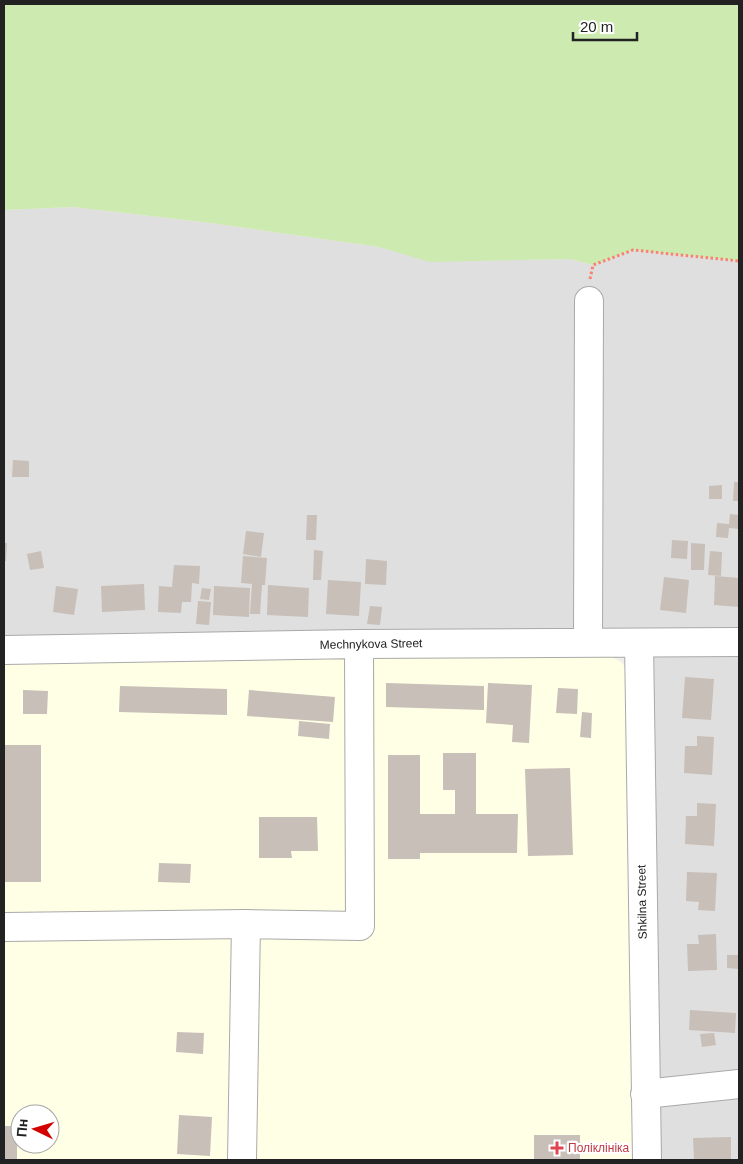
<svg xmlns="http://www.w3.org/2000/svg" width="743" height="1164" viewBox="0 0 743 1164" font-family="Arial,sans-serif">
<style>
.residential{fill:#e0dfdf}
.education{fill:#ffffe5;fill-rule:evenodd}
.grass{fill:#cdebb0}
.building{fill:#c7bfb8}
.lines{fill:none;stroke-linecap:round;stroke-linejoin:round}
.minor-casing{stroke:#a9a9a9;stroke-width:30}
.path{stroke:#fa8072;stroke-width:3;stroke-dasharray:2.5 2.5;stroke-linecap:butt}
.minor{stroke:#fff;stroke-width:28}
.health-dot{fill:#e0444e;stroke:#fff;stroke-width:2}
.labels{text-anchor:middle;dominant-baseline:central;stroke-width:4.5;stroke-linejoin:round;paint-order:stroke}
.street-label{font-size:12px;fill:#222;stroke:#fff}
.health-label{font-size:12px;fill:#be3a42;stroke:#fff;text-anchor:start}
</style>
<rect width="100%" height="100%" fill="#f2efe9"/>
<path class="residential" d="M73,207l138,16 168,24 54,14 137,-2 23,6 40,-15 106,11v370l-151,-1 -471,3 -113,3v-426z
M739,650v510h-82l-7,-508z"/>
<path class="education" d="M606,654l15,8 7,8 10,490h-634v-500zM20,1114h30v30h-30z"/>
<path class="grass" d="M4,4h735v257l-106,-11 -40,15 -23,-6 -140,3 -51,-15 -168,-24 -138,-16 -69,3z"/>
<path class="building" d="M13,460l16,1v16h-17z
M734,482h5v19h-6z
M722,485v14h-13v-13z
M730,514l9,1v14l-10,-1 -1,10 -12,-1 1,-14 12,1z
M307,515h10l-1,25h-10z
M246,531l18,2 -3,24 -18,-3z
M672,540l16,1 -1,18 -16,-1z
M4,543h3l-1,18h-2z
M691,543l14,1 -1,26h-13z
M314,550l9,1 -2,29h-8z
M41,551l3,17 -14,2 -3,-16z
M710,551l12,1 -1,24 -13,-1z
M243,556l24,2 -2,27h-3l-2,29h-10l2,-30 -11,-1z
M366,559l21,2 -1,24 -21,-1z
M174,565l26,1 -1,18 -7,-1 -1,19h-9l-1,11 -23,-1 1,-26 13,1z
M715,576l24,2v29l-25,-2z
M664,577l25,3 -3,33 -26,-3z
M328,580l33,2 -2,34 -33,-2z
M144,584l1,26 -43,2 -1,-26z
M268,585l41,3 -1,29 -41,-2z
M56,586l22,3 -4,26 -21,-3z
M214,586l36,2 -1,29 -36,-2z
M202,588l9,1 -2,11 -9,-1z
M198,601l13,1 -2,23 -13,-1z
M370,606l12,1 -2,18 -13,-1z
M685,677l29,2 -3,41 -29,-2z
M386,683l98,3v24l-98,-3z
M488,683l44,2 -3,58 -17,-1 1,-17 -27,-2z
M120,686l107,3v26l-108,-3z
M558,688l20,1 -1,25 -21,-1z
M23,690l25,1 -1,23h-24z
M249,690l86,7 -2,25 -86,-6z
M582,712l10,1 -1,25 -11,-1z
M299,721l31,3 -1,15 -31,-3z
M697,736l17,1 -2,38 -28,-2 1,-27h12z
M4,745h37v137h-37z
M443,753h33v61h42l-1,39h-97v6h-32v-104h32v59h35v-24h-12z
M570,768l3,87 -45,1 -3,-87z
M697,803l19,1 -2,42 -29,-2 1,-28h11z
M259,817h58l1,34h-27l1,7h-33z
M159,863l32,1 -1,19 -32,-1z
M687,872l30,1 -2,38 -17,-1 1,-8 -13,-1z
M716,934l1,36 -29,1 -1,-27h12l-1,-9z
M727,955h12v14l-12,-1z
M690,1010l46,3 -1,20 -46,-3z
M177,1032l27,1 -1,21 -27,-2z
M714,1033l2,12 -14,2 -2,-13z
M179,1115l33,2 -2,39 -33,-2z
M4,1126h13v34h-13z
M534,1135h46v25h-46z
M731,1137v23h-37l-1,-22z"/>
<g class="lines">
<defs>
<path id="minor" d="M588,643l1,-342
M639,643l8,517
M4,650l355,-6 380,-2
M4,927l242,-3 114,2 -1,-282
M645,1094l94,-10
M242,1160l4,-236"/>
</defs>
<use href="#minor" class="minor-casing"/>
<path class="path" d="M590,279l3,-14 40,-15 106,11"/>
<use href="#minor" class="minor"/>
</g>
<path class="health-dot" d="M554.5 1140.5h5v5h5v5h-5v5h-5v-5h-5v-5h5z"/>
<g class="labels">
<g class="street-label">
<text transform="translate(371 644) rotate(-1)">Mechnykova Street</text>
<text transform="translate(642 902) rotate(-91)">Shkilna Street</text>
</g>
<g class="health-label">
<text x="568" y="1148">Поліклініка</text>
</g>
</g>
<rect width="743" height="1164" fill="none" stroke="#222222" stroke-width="10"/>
<g transform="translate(35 1129) rotate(275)"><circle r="24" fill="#ffffff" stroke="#a7a7a7"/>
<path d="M0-4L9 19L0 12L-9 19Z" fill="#d40000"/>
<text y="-8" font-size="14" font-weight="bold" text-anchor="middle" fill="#222222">Пн</text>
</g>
<path d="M573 32v8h64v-8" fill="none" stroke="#222222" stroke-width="2.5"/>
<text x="580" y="32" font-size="15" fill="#222222" stroke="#ffffff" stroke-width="4" paint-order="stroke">20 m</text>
</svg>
